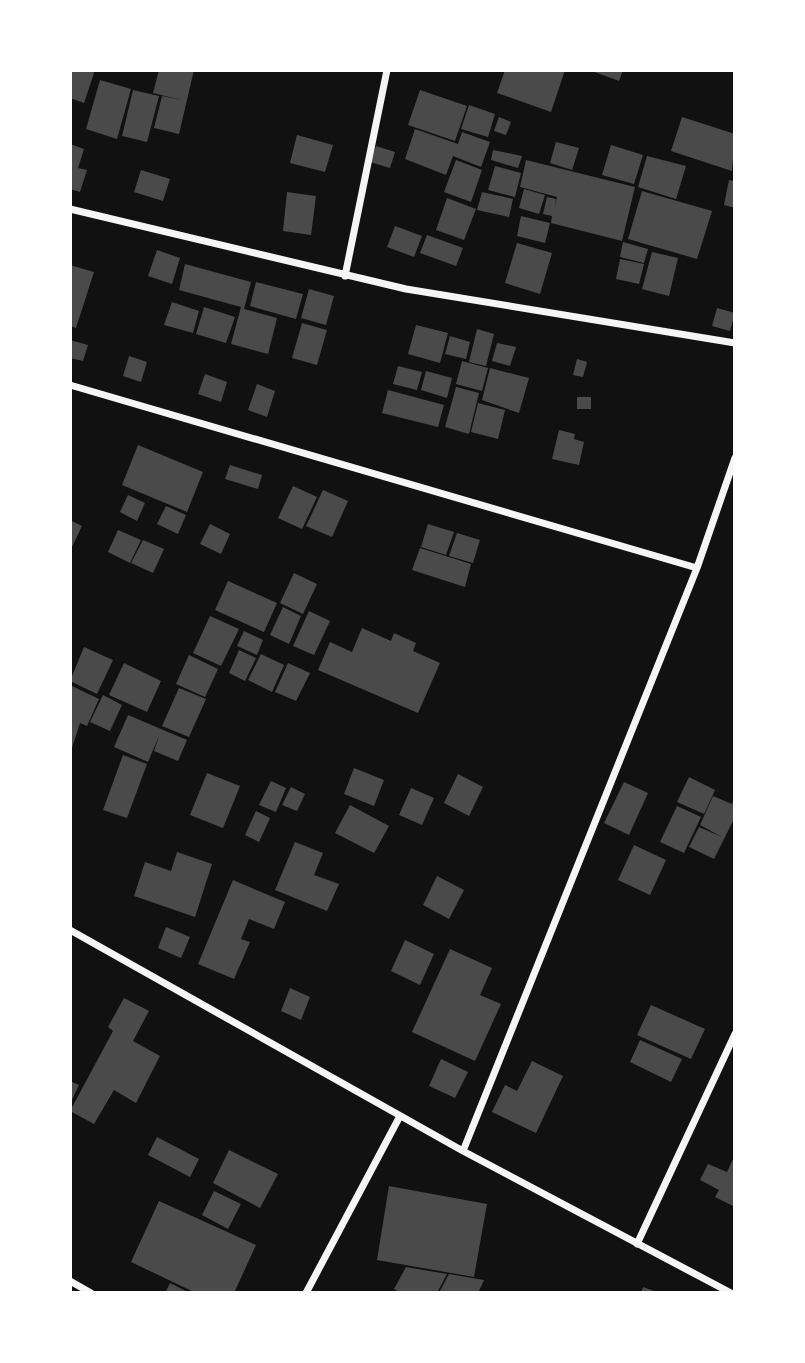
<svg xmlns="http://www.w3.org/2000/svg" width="805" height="1363" viewBox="0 0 805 1363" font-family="'Libre Baskerville',serif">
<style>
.building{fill:#4a4a4a}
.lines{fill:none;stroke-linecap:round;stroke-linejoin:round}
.minor{stroke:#f5f5f5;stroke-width:7}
</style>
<rect width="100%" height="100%" fill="#111"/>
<path class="building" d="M70,70h22l2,3 -10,30 -14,-5z
M159,70h35l-15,64 -25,-6 8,-32 20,4 -29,-7z
M505,70h60l-14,42 -54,-19z
M589,70h34l-4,11z
M100,80l31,9 -14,50 -31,-10z
M133,90l26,6 -12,46 -25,-6z
M420,90l47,16 -12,35 -47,-16z
M469,105l26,9 -7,23 -27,-8z
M499,117l12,5 -5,13 -12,-4z
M682,117l53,17 -3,37 -61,-20z
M415,129l43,15 4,-12 28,10 -9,25 -28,-11 -7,19 -41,-16z
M297,135l36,10 -8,27 -35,-9z
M556,142l23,6 -7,22 -22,-7z
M70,144l14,5 -6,19 9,2 -7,22 -10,-3z
M611,145l32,10 -9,29 -32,-9z
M376,146l19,6 -5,16 -20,-6z
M493,150l29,6 -4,12 -27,-8z
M647,156l39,10 -10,33 -38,-12z
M456,160l26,10 -11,32 -27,-10z
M526,160l109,27 -13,54 -71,-18 1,-7 -9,-2 4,-17 9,2 -1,8 2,-10 -37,-10z
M495,166l26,7 -6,24 -27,-7z
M141,170l29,9 -7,22 -29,-9z
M729,180l6,1v27l-11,-3z
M524,189l21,6 -6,19 -20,-6z
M642,191l70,20 -15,48 -69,-20z
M287,192l29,4 -5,39 -28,-4z
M482,192l31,7 -4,18 -32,-7z
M447,198l29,11 -12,31 -28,-10z
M521,216l29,7 -5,20 -28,-7z
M395,226l27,10 -8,21 -27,-10z
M427,235l36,13 -7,18 -36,-13z
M623,242l25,7 -4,14 -24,-6z
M517,243l35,10 -12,41 -35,-11z
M157,250l23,8 -8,26 -24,-8z
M652,252l26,6 -9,38 -27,-7z
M620,259l24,5 -5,20 -23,-5z
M185,264l66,18 -7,27 33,9 -9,36 -37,-10 10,-37 -62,-17z
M70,265l24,7 -18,56 -6,-2z
M256,282l47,12 -7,25 -46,-13z
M309,289l25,7 -8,29 -25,-7z
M172,302l27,9 -6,22 -29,-8z
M204,307l31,10 -9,26 -30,-9z
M717,308l18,5 -5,18 -18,-5z
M302,323l25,7 -10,35 -25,-7z
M416,325l32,8 -8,30 -32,-9z
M477,329l17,5 -8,32 -17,-4z
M450,336l20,6 -4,17 -21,-5z
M70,340l18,5 -5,16 -13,-3z
M497,343l19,4 -6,19 -18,-5z
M129,356l18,6 -6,20 -18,-6z
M577,359l10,3 -4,15 -10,-2z
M462,361l26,7 -6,23 -26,-7z
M398,366l24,6 -5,18 -24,-6z
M490,368l39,10 -10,35 -37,-13z
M426,371l26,7 -5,20 -26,-8z
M205,374l22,8 -6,20 -23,-8z
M257,384l18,7 -8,26 -19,-7z
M456,387l23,6 -10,41 -24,-7z
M388,390l56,15 -6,22 -56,-14z
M577,397h14v12h-14z
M478,403l27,7 -7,29 -27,-7z
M559,430l16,4 -1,5 10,3 -5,23 -27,-6z
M138,445l65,27 -16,40 -65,-27z
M230,465l32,10 -4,14 -33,-10z
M293,486l24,11 -15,32 -24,-11z
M323,490l25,11 -16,36 -26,-11z
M128,495l17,8 -8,18 -17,-9z
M166,506l20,9 -8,19 -21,-10z
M70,520l12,6 -12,25z
M210,524l20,10 -9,20 -21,-10z
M428,524l26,8 -8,23 -25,-8z
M118,530l23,10 -11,23 -22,-11z
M457,533l23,7 -7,23 -24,-7z
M143,540l21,9 -11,24 -22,-10z
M420,548l51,16 -6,23 -53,-17z
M294,573l23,11 -14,30 -23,-11z
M228,581l49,22 -13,29 -49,-22z
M283,607l18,9 -12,28 -19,-9z
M309,611l21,10 -16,34 -21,-9z
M210,616l29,13 -18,37 -28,-13z
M362,628l29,13 3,-8 22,10 -3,8 27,12 -22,50 -100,-43 12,-28 22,10z
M244,631l19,9 -6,15 -20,-9z
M84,647l29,13 -16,34 -27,-13z
M239,650l17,8 -11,23 -16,-8z
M261,654l23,11 -12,27 -24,-12z
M189,655l29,14 -13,28 -29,-13z
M124,663l37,18 -14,31 -38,-17z
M288,663l22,10 -14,28 -21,-9z
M70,685l29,14 -12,27 -7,-3 -10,31z
M179,688l27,11 -17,38 -27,-11z
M103,695l19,10 -12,26 -20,-9z
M128,715l59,25 -9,21 -24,-10 5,-15 -11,26 -34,-15z
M123,755l24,9 -20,54 -24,-8z
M354,768l30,12 -10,26 -30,-12z
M207,773l33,13 -17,42 -33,-13z
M458,774l25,13 -14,29 -25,-13z
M689,777l26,13 -11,24 -27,-12z
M271,781l15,7 -10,24 -17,-7z
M624,782l24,11 -19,42 -25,-12z
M291,787l14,7 -8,17 -15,-6z
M411,788l23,10 -12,27 -23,-10z
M713,796l19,8 3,-7v20l-21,42 -25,-12 10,-20 23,10 -22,-12z
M350,805l39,21 -15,27 -39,-20z
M677,806l24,11 -17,36 -24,-11z
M256,811l14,7 -11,24 -14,-7z
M295,842l28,11 -9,22 25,9 -12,27 -52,-21z
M634,845l32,15 -16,35 -32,-15z
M177,852l35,12 -17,53 -61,-21 11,-34 26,9z
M437,876l27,14 -15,29 -26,-14z
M233,880l52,22 -11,27 -25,-10 -8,20 9,3 -16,37 -36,-15z
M166,927l24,10 -9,21 -23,-10z
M405,940l29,14 -14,31 -29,-14z
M450,949l42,19 -12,27 21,9 -26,57 -63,-29z
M290,988l20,9 -9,23 -20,-9z
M124,998l25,13 -16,30 27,15 -24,47 -22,-13 -20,34 -24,-13 43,-80 -5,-4z
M651,1005l54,24 -14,30 -54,-24z
M640,1040l42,19 -11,23 -41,-20z
M441,1059l27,13 -13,26 -26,-12z
M532,1061l31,15 -27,57 -44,-21 13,-27 12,6z
M70,1081l9,4 -9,19z
M157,1137l42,22 -9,18 -42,-22z
M229,1150l49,24 -18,34 -47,-25z
M735,1155v52l-20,-10 4,-7 -19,-10 8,-16 19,8z
M389,1186l98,18 -13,73 -97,-17z
M214,1191l27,13 -13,25 -26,-14z
M159,1201l97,44 -22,48h-38l-65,-31z
M406,1267l41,7 -10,19h-36l-7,-4z
M449,1274l35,6 -6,13h-39z
M170,1283l20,10h-25z
M643,1287l16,6h-18z"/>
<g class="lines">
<path class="minor" d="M70,209l336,80 329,54
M345,276l42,-206
M70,385l627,183
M70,930l393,221 268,142
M463,1151l234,-583 38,-110
M637,1244l98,-210
M70,1281l21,12
M306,1293l94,-177"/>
</g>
<rect width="805" height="1363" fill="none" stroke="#ffffff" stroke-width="144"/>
</svg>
